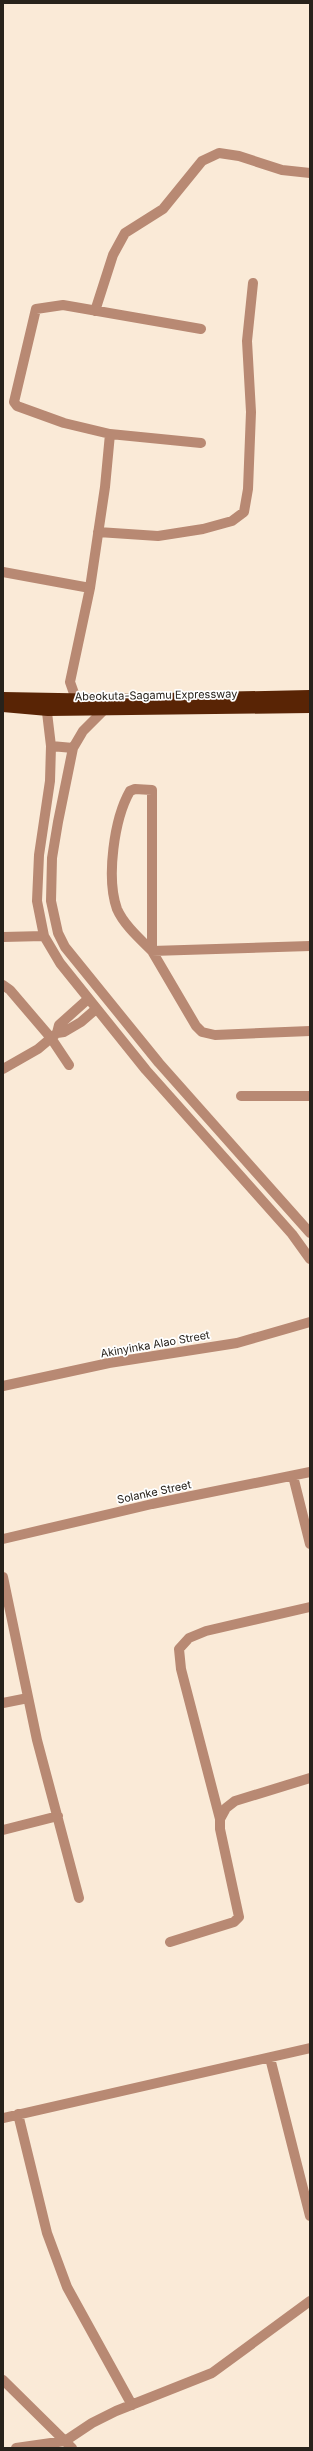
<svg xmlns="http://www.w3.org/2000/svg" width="313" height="2451" viewBox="0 0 313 2451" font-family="Inter,sans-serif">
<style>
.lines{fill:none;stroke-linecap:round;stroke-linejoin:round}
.minor{stroke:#b88973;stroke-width:10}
.highway{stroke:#592405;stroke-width:12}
.labels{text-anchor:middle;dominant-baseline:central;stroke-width:3.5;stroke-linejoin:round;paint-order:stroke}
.street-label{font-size:11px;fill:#27221b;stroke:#fff}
</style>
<rect width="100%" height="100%" fill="#faead7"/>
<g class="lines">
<path class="minor" d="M95,311l18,-56 12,-22 38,-24 39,-48 17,-8 20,3 43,14 28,3
M110,434l91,9
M98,532l60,4 45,-7 29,-8 12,-9 4,-23 3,-77 -4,-71 6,-58
M3,572l87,16
M76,699l-6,-17 20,-94 15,-101 5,-53 -46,-11 -47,-17 -3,-4 22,-93 27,-4 138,24
M46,704l5,42 -1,35 -11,74 -2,46 7,35 16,27 86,107 146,164 18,25
M107,707l-24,24 -10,17 -15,74 -6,36 -1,43 7,32 7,14 94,116 151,170
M51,746l22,2
M3,937l41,-1
M310,946l-158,5c-12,-12 -28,-26 -35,-42 -11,-31 -3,-90 13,-118l5,-2 17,1v161l44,75 6,6 13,3 95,-4
M3,985l7,5 41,48 18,27
M57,1033l2,-8 29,-26
M3,1069l35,-20 19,-16 7,-1 17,-10 15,-13
M241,1096h69
M3,1386l106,-23 128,-20 73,-21
M293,1476l17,68
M3,1539l149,-35 158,-32
M3,1577l34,163 42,158
M3,1703l25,-5
M220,1819l6,-11 9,-7 75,-23
M3,1830l55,-14
M170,1942l64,-20 5,-5 -19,-88v-10l-39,-150 -2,-20 10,-11 17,-7 104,-24
M270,2058l40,158
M18,2114l29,119 20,54 65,118
M3,2118l307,-70
M3,2380l69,68
M16,2448l49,-7 27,-18 24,-12 96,-38 98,-72"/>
<path class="highway" d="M3,698l110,2 197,-4
M3,706l45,4 262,-3"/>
</g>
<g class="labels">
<g class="street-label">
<text transform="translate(156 695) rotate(-1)">Abeokuta-Sagamu Expressway</text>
<text transform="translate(155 1344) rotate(-10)">Akinyinka Alao Street</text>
<text transform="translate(154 1492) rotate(-12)">Solanke Street</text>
</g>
</g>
<rect width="313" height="2451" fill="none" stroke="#27221b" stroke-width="8"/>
</svg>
